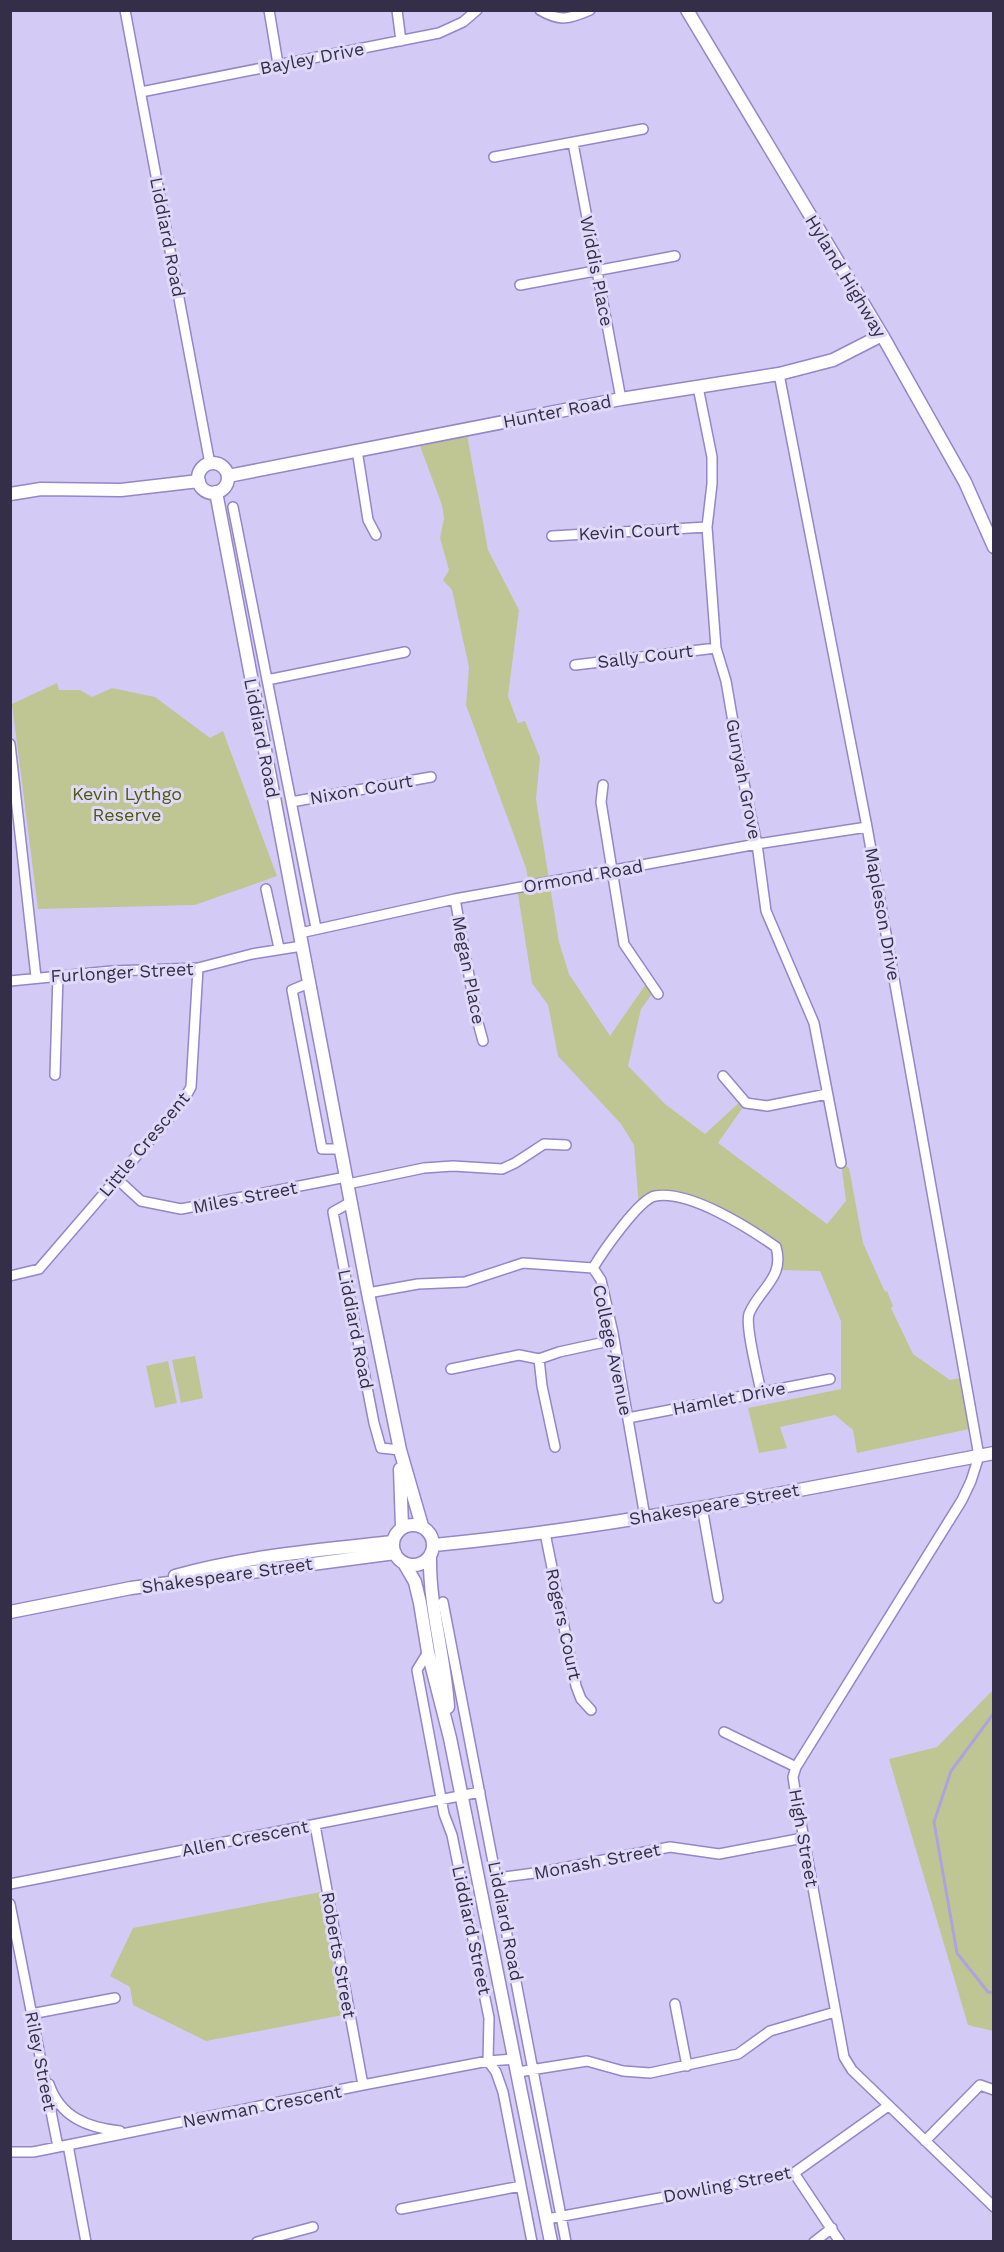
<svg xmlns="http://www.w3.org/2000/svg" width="1004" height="2252" viewBox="0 0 1004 2252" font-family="'Work Sans',sans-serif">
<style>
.green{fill:#bfc694}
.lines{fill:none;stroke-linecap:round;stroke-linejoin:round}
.stream{stroke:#afa3de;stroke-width:3}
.street-casing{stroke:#9486c7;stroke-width:12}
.secondary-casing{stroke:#9486c7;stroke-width:15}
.street{stroke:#fff;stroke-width:9}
.secondary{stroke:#fff;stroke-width:12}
.labels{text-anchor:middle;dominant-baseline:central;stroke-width:6;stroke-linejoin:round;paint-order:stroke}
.street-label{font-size:18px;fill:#342e49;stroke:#dfdaf7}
.park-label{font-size:18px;fill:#51570e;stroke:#dfdaf7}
</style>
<rect width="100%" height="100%" fill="#d3cbf5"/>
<path class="green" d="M466,429l22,121 31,60 -11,86 10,27 7,-2 15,37 -4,41 23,143 10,32 41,62 38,-55 7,9 -14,19 -13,57 37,38 40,30 38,-35 3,4 -28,40 109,81 19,-23 -5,-38 8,5 14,75 22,49 2,-1 6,15 -2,2 22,46 37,26 15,-3 9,51 -117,25 -4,-23 -18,-15 -55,12 7,21 -28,5 -11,-45 93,-19v-68l-21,-50 -43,-1 1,-15 -21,-22 -81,-35h-21l-16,10 -5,-63 -13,-21 -63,-68 -10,-51 -16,-22 -15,-95 12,-3 -3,-17 -60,-163 3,-38 -17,-77 -9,-10 6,-10 -9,-32 4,-20 -2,-13 -25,-67z
M57,683l2,7h21l12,7 20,-9 43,9 55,41 13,-7 54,145 -82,29 -157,4 -26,-205z
M195,1356l8,42 -22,5 -9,-43z
M168,1361l9,42 -22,5 -9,-42z
M993,1690v341l-25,-6 -79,-266 48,-12z
M321,1892l22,123 -137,26 -73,-36 -3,-18 -20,-11 23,-48z"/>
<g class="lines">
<path class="stream" d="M994,1713l-43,58 -17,51 23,131 31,39 6,1"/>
<defs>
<path id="street" d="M125,10l85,454
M269,10l9,54
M397,10l4,31
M540,10c20,12 29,9 50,0
M141,92l298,-59 24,-11 14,-12
M573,143l48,256
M494,157l149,-28
M520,285l155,-29
M779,374l88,453 112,629 -8,25 -9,19 -166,267 -3,10 2,13 49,267 8,13 142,137
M698,387l14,70v27l-5,43 9,121 10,33 16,93 15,70 9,67 48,112 27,140
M357,450l11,70 8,15
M233,507l83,421
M552,536l155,-9
M575,665l141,-17
M267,680l138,-28
M10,744l26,233
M603,785l-2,17 23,142 34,50
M291,802l140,-25
M266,889l13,59
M455,899l22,120 6,22
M300,933l155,-34 302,-55 110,-17
M10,981l102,-10 86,-3 54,-14 50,-8
M309,983l-17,7 30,159h18
M55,1075l3,-100
M723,1076l23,27 21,3 60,-12
M116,1178l25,23 40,8 165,-32
M348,1184l76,-16 29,-2 49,3 13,-6 29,-19 22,1
M351,1202l-18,10 41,211 7,25 19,2
M593,1268c9,-15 46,-69 62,-72 35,-6 94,32 121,51 9,31 -17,42 -27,67 -4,12 9,62 12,78
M10,1276l29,-7 143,-166 9,-16 7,-119
M368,1293l50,-9 47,-2 58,-19 70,5 8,12 12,53 32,184
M539,1359l3,27 13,61
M451,1369l68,-14 20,4 20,-7 55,-12
M628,1418l202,-39
M702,1507l16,91
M545,1533l31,153 5,13 10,11
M443,1602l123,640
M428,1652l-11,18 27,144 8,21 37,183 -1,43 8,11 7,20 29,150
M724,1732l72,35
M315,1825l48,260
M497,1878l45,-6 128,-25 49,7 84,-16
M10,1884l470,-92
M10,1904l48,243
M675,2004l12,62
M31,2014l84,-16
M518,2072l69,-11 36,10 27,2 88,-19 32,-23 65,-19
M49,2084c11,33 39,44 71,47
M925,2141l55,-56 14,5
M68,2145l18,97
M10,2152h23l25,-5 305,-62 125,-24 27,-2
M794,2173l46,69
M401,2209l120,-23
M547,2219l247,-46 94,-67
M257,2242l56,-15
M814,2242l18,-14"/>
<path id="secondary" d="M687,10l195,325 83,147 29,65
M198 478a15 15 0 1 1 30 0a15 15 0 1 1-30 0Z
M228,476l393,-77 158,-25 54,-14 49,-25
M216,492l152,801 32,157 22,76
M10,494l31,-5 80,1 78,-9
M400,1469l2,58
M393 1545a20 20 0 1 1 40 0a20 20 0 1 1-40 0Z
M434,1545c188,-18 374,-57 560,-92
M430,1556c-1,51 15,101 18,151
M404,1563l11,19 5,21 8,49 22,86 101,504
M175,1576c71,-20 145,-26 218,-34
M10,1612l121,-24 264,-35"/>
</defs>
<use href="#street" class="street-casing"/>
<use href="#secondary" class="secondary-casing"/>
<use href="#street" class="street"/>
<use href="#secondary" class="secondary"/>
</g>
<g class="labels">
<g class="street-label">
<text transform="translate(312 58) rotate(-11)">Bayley Drive</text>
<text transform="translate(168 237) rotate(79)">Liddiard Road</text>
<text transform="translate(597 271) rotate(79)">Widdis Place</text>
<text transform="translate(846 276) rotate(59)">Hyland Highway</text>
<text transform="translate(557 411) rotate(-11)">Hunter Road</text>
<text transform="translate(629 531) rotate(-3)">Kevin Court</text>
<text transform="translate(645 656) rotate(-7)">Sally Court</text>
<text transform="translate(262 738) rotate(79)">Liddiard Road</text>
<text transform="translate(744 779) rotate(79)">Gunyah Grove</text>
<text transform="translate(361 789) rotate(-10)">Nixon Court</text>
<text transform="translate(583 876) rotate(-10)">Ormond Road</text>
<text transform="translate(883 914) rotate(80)">Mapleson Drive</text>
<text transform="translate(469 970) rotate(79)">Megan Place</text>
<text transform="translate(122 972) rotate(-3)">Furlonger Street</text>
<text transform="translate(144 1144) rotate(-50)">Little Crescent</text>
<text transform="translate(245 1197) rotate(-11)">Miles Street</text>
<text transform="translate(356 1329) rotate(79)">Liddiard Road</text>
<text transform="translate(613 1350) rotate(78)">College Avenue</text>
<text transform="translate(729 1398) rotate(-11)">Hamlet Drive</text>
<text transform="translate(714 1504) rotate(-10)">Shakespeare Street</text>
<text transform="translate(227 1575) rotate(-8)">Shakespeare Street</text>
<text transform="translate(564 1624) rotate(78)">Rogers Court</text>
<text transform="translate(245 1838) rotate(-11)">Allen Crescent</text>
<text transform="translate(804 1838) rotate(80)">High Street</text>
<text transform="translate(597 1861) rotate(-11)">Monash Street</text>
<text transform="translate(506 1921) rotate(79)">Liddiard Road</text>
<text transform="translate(472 1930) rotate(78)">Liddiard Street</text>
<text transform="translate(339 1955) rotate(80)">Roberts Street</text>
<text transform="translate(41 2061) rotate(79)">Riley Street</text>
<text transform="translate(262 2106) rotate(-11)">Newman Crescent</text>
<text transform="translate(727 2184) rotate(-11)">Dowling Street</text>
</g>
<g class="park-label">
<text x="127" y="793">Kevin Lythgo<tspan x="127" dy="21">Reserve</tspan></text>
</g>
</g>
<rect width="1004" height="2252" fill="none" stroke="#342e49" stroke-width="24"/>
</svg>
